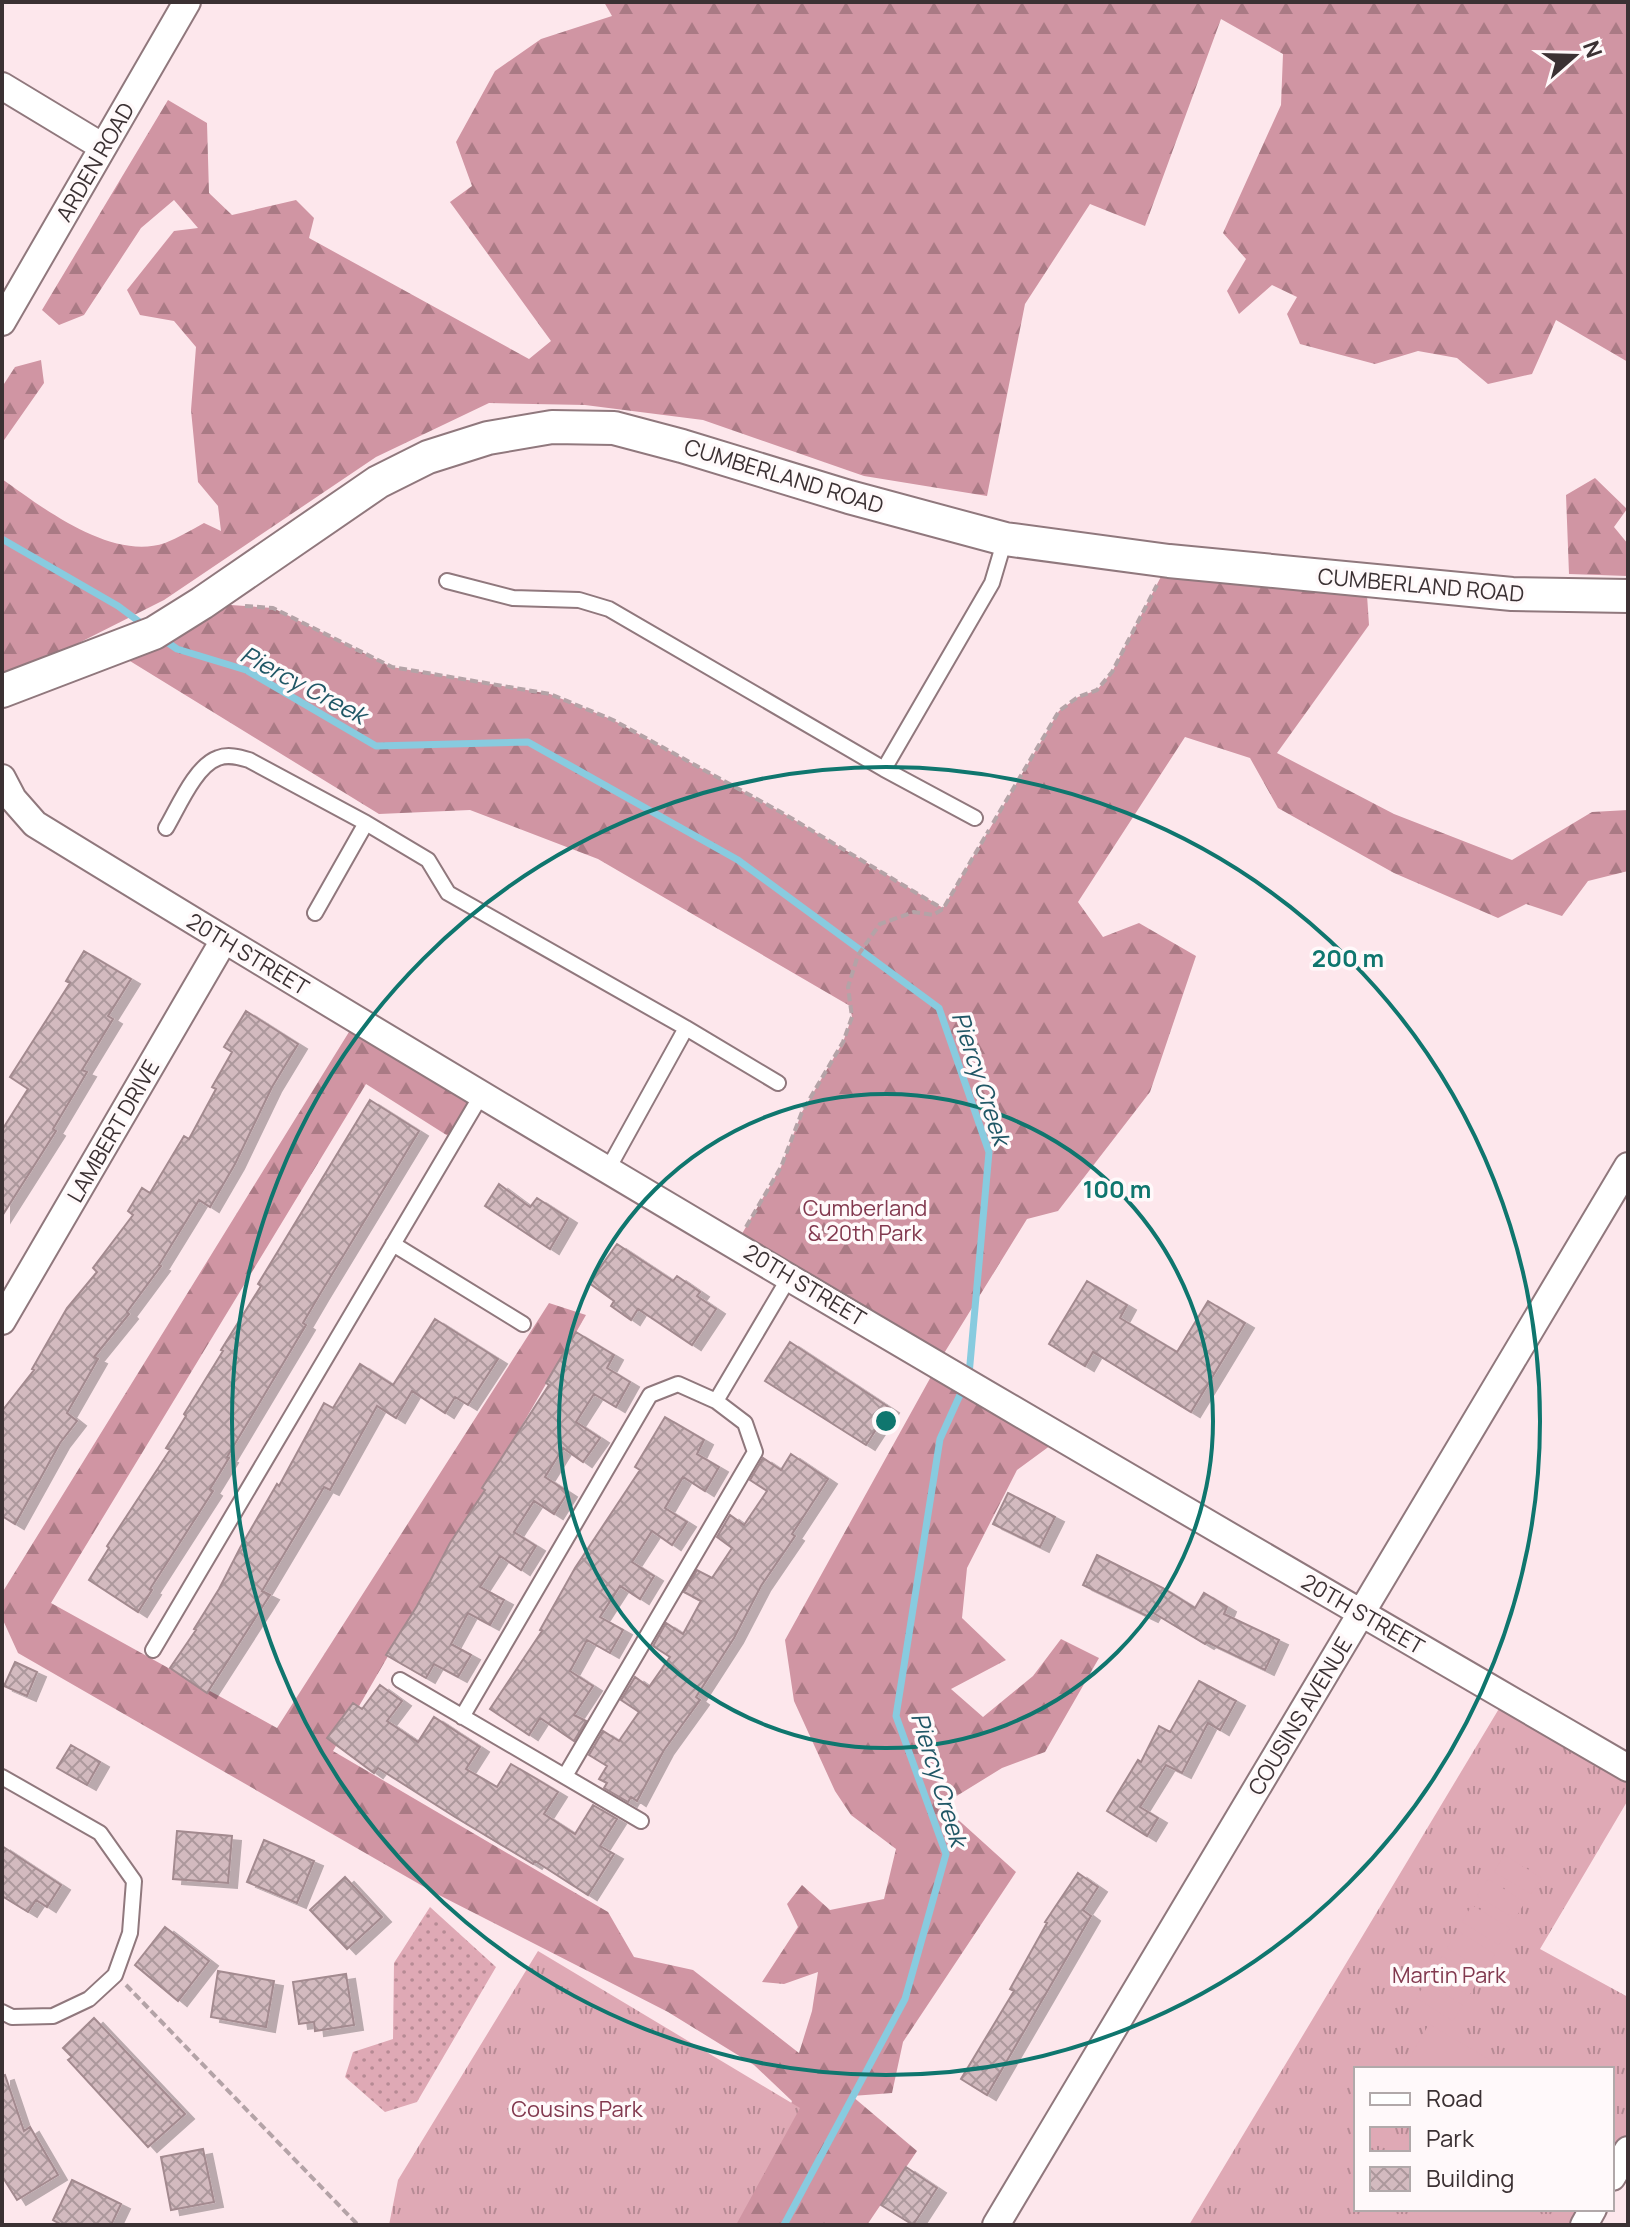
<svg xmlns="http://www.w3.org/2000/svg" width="1630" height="2227" viewBox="0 0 1630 2227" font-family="Manrope,sans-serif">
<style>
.grass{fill:url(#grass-dots)}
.forest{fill:url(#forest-firs)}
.park{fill:url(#park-tufts)}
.pitch{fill:#dfa9b5}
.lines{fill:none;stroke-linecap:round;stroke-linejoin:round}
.stream{stroke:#88cbdf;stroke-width:7}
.building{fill:url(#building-cross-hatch);stroke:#a38a8f;stroke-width:2;filter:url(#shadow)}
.service-casing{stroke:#90787d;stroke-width:18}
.minor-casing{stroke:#90787d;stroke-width:30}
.tertiary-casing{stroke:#90787d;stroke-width:36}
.path{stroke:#b4a3a7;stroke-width:4;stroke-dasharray:8 4;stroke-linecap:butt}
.service{stroke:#fff;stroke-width:14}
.minor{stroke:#fff;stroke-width:26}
.tertiary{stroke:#fff;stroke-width:32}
.ring{fill:none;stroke:#0f766e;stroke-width:4}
.labels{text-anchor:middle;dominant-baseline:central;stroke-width:7;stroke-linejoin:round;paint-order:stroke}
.street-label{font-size:22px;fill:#3b3133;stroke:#fff9fa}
.park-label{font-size:22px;fill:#82394f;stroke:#fff9fa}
.water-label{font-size:24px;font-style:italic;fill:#205766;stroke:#fff9fa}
.centre{fill:#0f766e;stroke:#fff9fa;stroke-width:4}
.ring-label{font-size:24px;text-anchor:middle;font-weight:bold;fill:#0f766e;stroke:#fff9fa;stroke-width:7;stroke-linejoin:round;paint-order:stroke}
</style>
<defs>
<pattern id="grass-dots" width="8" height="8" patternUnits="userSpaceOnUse" patternTransform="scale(2)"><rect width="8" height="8" fill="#dfa9b5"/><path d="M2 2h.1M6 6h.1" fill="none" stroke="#b68a94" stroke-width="1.8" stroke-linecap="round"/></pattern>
<pattern id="forest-firs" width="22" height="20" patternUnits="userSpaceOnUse" patternTransform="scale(2)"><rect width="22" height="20" fill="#d095a3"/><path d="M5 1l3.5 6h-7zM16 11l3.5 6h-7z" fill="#aa7a85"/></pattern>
<pattern id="park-tufts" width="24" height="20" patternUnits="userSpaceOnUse" patternTransform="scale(2)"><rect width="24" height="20" fill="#dfa9b5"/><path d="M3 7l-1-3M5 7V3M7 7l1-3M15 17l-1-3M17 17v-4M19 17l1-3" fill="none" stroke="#b68a94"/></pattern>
<pattern id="building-cross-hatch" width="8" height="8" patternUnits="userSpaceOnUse" patternTransform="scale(2)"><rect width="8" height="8" fill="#d3babf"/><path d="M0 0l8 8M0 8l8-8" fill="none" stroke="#ac989c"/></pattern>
<filter id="shadow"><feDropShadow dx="9" dy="5" stdDeviation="0" flood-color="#0004"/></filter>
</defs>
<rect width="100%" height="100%" fill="#fde7ec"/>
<path class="grass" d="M430,1907l66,60 -79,135 -32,10 -40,-35 8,-25 40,-13 1,-76z"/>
<path class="forest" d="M604,2h1024v360l-72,-42 -24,54 -44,10 -31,-26 -39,-7 -43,13 -75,-20 -13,-30 10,-17 -25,-12 -33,29 -12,-23 19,-32 -23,-26 58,-128 2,-51 -62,-35 -76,207 -55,-22 -65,100 -38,192 -123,-20 -161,-56 -118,-15 -96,-2 -113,54 -212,143 -121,61 -41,14v-196c41,29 109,82 163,64 13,-5 26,-13 39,-20l17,8 -3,-25 -20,-24 -7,-72 5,-63 -22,-26 -34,-6 -13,-25 47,-59 24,-3 -24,-28 -33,28 -57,87 -25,10 -17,-15 126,-210 39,23 2,70 23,22 64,-15 18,18 -5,20 220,121 22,-18 -101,-139 22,-16 -16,-44 39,-71 46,-32 71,-23z
M41,360l3,23 -42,60v-56l13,-20z
M1595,478l32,31 -13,18 14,17v32l-59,-2 -3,-79z
M1169,561l197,19 3,45 -92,128 117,61 118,46 80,-48 36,-2v61l-40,10 -26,35 -36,-12 -28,14 -104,-45 -116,-65 -28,-50 -65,-21 -107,165 25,35 36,-14 57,33 -46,136 -92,119 -31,8 -89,144 124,74 -45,33 -50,98 -5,50 44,42 -55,29 32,28 50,-41 28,-37 38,19 -54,94 -43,16 -60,37 74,67 -113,170 -11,51 -40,3 65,55 -50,74h-141l42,-63 24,-61 -38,-36 -86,-53 -235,-120 -415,-239 -16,-35v-25l355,-574 119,72 -28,45 -82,-52 -315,519 226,125 272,-425 37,12 -253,436 275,161 26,45 59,13 106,83 13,-42 6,-39 -34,12 -22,-2 36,-55 -11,-23 15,-19 28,25 54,-11 12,-50 -45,-34 -16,-24 -41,-90 -9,-61 153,-276 -202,-120 45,-77 21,-55 41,-70 9,-25 -2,-11 -252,-147 -128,-49 -91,4 -267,-164 90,-47 71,5 119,59 158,27 63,26 173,95 157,93 116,-197 19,-14 19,-7 15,-18z"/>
<path class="park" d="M1506,1697l122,71v32l-88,149 88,48v153l-16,27v-108h-256v140h237l-9,16h-395z
M538,1951l262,157 -64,117h-347l9,-45z"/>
<path class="pitch" d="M1504,1855l38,23 -11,16 -37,-22z
M1488,1879l37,23 -10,17 -38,-23z
M1472,1905l38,23 -11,17 -37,-23z
M1458,1931l37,23 -11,17 -37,-23z
M1442,1956l37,23 -10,17 -38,-23z
M1426,1982l37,23 -10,16 -37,-23z
M1429,2024l76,45h-102z
M1412,2209h123l-10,16h-99z"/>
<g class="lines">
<path class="stream" d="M2,539l116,67 27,20
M161,638l16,11 69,21 130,76 152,-4 210,118 201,148 50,144 -20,223 -29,64 -44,277 50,138 -41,145 -121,226"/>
</g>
<path class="building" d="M84,951l47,28 -23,37 5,3 -31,51 5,2 -34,57 3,2 -54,85v-86l26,-41 -18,-12 60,-94 -4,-2z
M246,1011l52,33 -26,43 -37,77 -25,43 -11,-7 -40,65 2,1 -34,46 2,2 -35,43 4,2 -31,54 10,8 -17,22 -45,81 -13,-8v-105l32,-41 -2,-1 35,-61 30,-36 -4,-4 40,-53 -5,-4 14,-23 8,5 34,-57 5,3 27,-50 -4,-2 20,-35 -8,-5z
M370,1100l49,31 -99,163 -17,29 3,2 -79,132 2,1 -19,31 3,2 -63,98 2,1 -14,22 -49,-32 20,-32 -2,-2 63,-96 -4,-2 20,-32 -2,-2 39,-63 -2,-1 40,-64 -3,-2z
M499,1184l31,23 7,-9 31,20 -18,31 -65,-43z
M617,1244l56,37 4,-5 23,16 -3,4 19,13 -24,36 -54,-36 -7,11 -20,-14 3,-5 -25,-18z
M1087,1281l40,24 -7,13 57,34 31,-51 37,22 -54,89 -98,-60 -8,14 -36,-22z
M435,1319l63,40 -30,46 -13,-8 -10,16 -33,-22 -16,27 -19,-12 -47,84 -6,-3 -62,104 8,4 -63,98 -37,-25 26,-38 -2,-1 25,-40 21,-41 37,-64 2,2 45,-83 9,5 27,-44 33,21z
M576,1332l38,23 -7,13 23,14 -14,25 -22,-13 -18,28 24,16 -17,24 -20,-14 -18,29 23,15 -14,22 -20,-13 -20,31 22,14 -15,24 -21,-14 -20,31 24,13 -14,25 -22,-12 -17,31 20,11 -13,22 -24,-13 -8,14 -40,-23 31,-49 33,-63 35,-53 -3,-2 67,-103 -3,-2z
M790,1342l100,66 -24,37 -101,-64z
M665,1417l39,23 -7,14 22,13 -14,24 -22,-14 -18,31 22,14 -15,23 -20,-14 -20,31 22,14 -14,23 -20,-13 -20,31 23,13 -13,23 -23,-13 -17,31 23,15 -19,29 12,6 -12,20 -34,-23 -11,17 -39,-26 52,-78 -2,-1 35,-62 65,-98 -5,-3z
M791,1454l37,25 -36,55 3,2 -34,50 -27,52 -38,59 4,3 -36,50 -27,51 -6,-4 -3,5 -24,-14 3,-5 -8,-4 8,-13 -18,-11 14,-24 16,10 20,-29 -18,-12 14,-23 14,10 21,-30 -17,-11 13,-23 17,11 18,-33 -17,-9 13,-22 15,8 20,-30 -15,-11 13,-22 14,10 23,-34 -17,-11 13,-22 18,12z
M1008,1493l47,24 -15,30 -47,-23z
M1097,1555l66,33 32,20 9,-15 23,14 -3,7 55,26 -14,30 -58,-28 -2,2 -53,-32 -3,5 -66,-32z
M15,1662l22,10 -10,24 -23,-10z
M1199,1681l37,20 -16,29 -12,-7 -26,50 -16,-8 -26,42 18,11 -11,18 -40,-25 31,-51 3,2 18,-36 11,6z
M380,1685l22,16 -15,20 31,21 16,-25 46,30 -14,22 31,18 14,-23 24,14 23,14 -14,22 31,20 18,-29 24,14 -17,27 14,8 -26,41 -53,-34 -2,3 -78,-47 -77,-49 -4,5 -47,-35 26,-35 9,6z
M71,1745l29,17 -13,23 -30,-17z
M177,1831l55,5 -4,47 -55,-4z
M264,1840l50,21 -17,42 -50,-21z
M2,1846l59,39 -14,22 -11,-7 -8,12 -26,-16z
M1078,1873l20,14 -15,23 8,6 -104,179 -26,-16 53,-88 -4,-2 37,-66 -2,-1z
M345,1877l37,40 -35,32 -37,-39z
M165,1927l44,34 -31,40 -43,-36z
M218,1971l56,10 -8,46 -55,-10z
M346,1974l8,51 -39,6 -1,-9 -15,2 -6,-42z
M94,2018l91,96 -37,33 -80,-87 4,-3 -9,-9z
M5,2075l19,56 6,-4 28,48 -41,25 -15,-24v-100z
M203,2149l11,53 -43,8 -10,-53z
M906,2167l31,21 -24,37 -32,-20z
M72,2180l49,24 -10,21h-49l-9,-5z"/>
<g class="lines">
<defs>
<path id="service" d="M447,581l66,17 66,2 30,9 275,160 91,49
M884,769l108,-186 13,-44
M166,828c12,-20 29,-62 52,-70 10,-4 21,-1 31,2l117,63
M315,913l51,-90 62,37 20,33 238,135
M608,1169l78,-141 92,55
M393,1244l130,80
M716,1401l74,-125
M153,1650l329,-556
M400,1680l241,141
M462,1717l188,-322 28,-11 38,17 29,22 10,29 -190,324
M2,1777l98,56 34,48 -4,52 -15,42 -26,24 -36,17 -41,1 -10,-5"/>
<path id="minor" d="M2,86l101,61
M2,322l185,-320
M2,778l11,21 22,25c526,323 1059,634 1593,944
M2,1321l222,-381
M1612,2177l16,-27
M996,2225l632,-1059
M1584,2225l9,-16"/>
<path id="tertiary" d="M2,691l152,-58 48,-30 176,-121 50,-25 60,-19 64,-11 62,1 68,18 167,51 156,42 164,22 343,33 116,2"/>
</defs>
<use href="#service" class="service-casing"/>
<use href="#minor" class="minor-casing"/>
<use href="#tertiary" class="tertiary-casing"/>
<path class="path" d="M245,606l28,2 119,59 158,27 63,26 173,95 157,94
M993,823l66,-112 19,-14 19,-7 15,-18 45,-87
M746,1227l35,-60 21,-55 41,-70 9,-25 -4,-30 10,-32 22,-31 34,-12 19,3 10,-6 46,-79
M126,1985l232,240"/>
<use href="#service" class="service"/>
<use href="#minor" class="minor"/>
<use href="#tertiary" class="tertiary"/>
</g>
<g class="ring">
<circle cx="886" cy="1421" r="327"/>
<circle cx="886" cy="1421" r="654"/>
</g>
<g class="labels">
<g class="street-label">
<text transform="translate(95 162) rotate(-60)">ARDEN ROAD</text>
<text transform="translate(784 476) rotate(17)">CUMBERLAND ROAD</text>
<text transform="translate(1421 585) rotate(5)">CUMBERLAND ROAD</text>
<text transform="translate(248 954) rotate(31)">20TH STREET</text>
<text transform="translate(113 1131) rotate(-60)">LAMBERT DRIVE</text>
<text transform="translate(805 1285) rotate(31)">20TH STREET</text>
<text transform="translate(1363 1614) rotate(30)">20TH STREET</text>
<text transform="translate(1300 1716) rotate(-59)">COUSINS AVENUE</text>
</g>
<g class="park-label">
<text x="865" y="1208">Cumberland<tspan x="865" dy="25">&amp; 20th Park</tspan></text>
<text x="1449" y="1975">Martin Park</text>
<text x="577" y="2109">Cousins Park</text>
</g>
<g class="water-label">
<text transform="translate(304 684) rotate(28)">Piercy Creek</text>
<text transform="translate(982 1078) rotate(72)">Piercy Creek</text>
<text transform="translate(940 1779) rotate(73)">Piercy Creek</text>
</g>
</g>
<circle cx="886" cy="1421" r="12" class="centre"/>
<g class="ring-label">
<text x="1348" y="967">200 m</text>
<text x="1117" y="1198">100 m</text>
</g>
<rect width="1630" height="2227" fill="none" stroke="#3b3133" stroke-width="8"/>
<rect x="1354" y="2067" width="260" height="144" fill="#fff9fa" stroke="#b1a9aa" stroke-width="2"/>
<rect x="1370" y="2093" width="40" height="12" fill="#ffffff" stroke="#b1a9aa" stroke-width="2"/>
<text x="1426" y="2107" font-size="24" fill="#3b3133">Road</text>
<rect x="1370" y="2127" width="40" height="24" fill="url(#park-tufts)" stroke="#b1a9aa" stroke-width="2"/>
<text x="1426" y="2147" font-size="24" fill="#3b3133">Park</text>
<rect x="1370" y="2167" width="40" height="24" fill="url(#building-cross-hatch)" stroke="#b1a9aa" stroke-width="2"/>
<text x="1426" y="2187" font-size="24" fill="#3b3133">Building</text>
<g transform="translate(1574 56) rotate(70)" stroke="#fff9fa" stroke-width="6" paint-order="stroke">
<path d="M0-6L14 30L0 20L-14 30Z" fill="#3b3133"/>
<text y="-12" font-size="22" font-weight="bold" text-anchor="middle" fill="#3b3133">N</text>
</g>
</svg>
